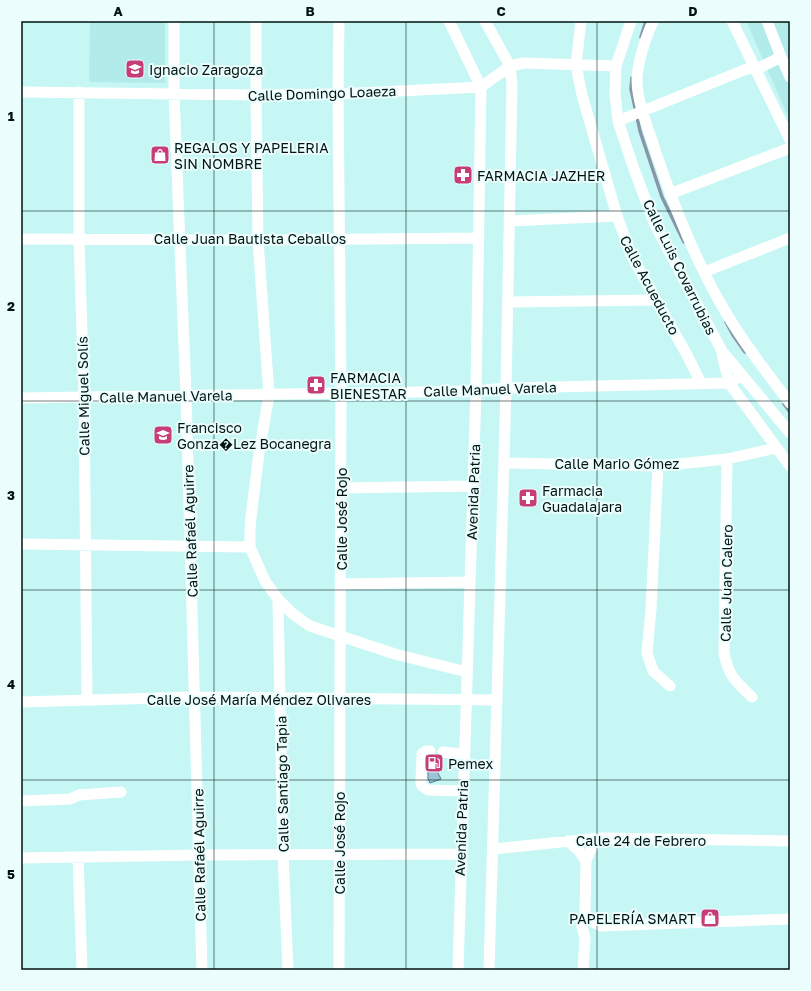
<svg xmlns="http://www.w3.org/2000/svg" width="811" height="991" viewBox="0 0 811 991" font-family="'Golos Text',sans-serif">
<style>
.built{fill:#b1ecea}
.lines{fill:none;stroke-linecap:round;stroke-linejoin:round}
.stream{stroke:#8697a9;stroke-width:3.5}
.building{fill:#9ac3d5;stroke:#587f8f}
.minor{stroke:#fff;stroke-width:11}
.grid{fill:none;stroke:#021312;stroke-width:1;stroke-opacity:0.55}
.labels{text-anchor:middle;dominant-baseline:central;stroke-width:4;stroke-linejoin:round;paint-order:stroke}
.poi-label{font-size:14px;fill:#021312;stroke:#ebfefd;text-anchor:start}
.street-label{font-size:14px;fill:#021312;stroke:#ebfefd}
.neatline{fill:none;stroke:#021312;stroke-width:1.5}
.grid-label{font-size:13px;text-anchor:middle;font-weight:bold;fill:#021312}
</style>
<rect width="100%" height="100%" fill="#c7f7f5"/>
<path class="built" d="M90,21h75v62l-76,-1z
M746,21h44v100z"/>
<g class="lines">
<path class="stream" d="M641,37l5,-16
M632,78l-1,11 9,42 22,66 22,45
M726,322l7,13 12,17
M784,404l6,8"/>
</g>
<path class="building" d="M436,754l6,12 -6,3 5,10 -11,4 -2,-5v-7l3,-1 -2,-5v-7l4,-1z"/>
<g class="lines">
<path class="minor" d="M174,21v73l12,301 16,575
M256,21v74l2,145 11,155 -10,58 -8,64 -1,16v14l15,34 13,18 15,15 17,12 85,28 72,18
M449,21l32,66 -5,304 -18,579
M485,21l25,45 2,19 -6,303 -17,582
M581,21l-5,44 6,30 35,121 15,41 55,98 14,28
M631,21l-15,45 -1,28 3,27 16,48 21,56 67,126 68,82
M653,21c-8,19 -15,38 -16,58 0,24 11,48 18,71 20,59 43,118 76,171 18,29 38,55 59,82
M732,21l58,119
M767,21l14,36
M755,70l26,-13 9,20
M21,92l235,3 82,-1 143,-7 29,-21 14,-3 92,3
M79,92v147l5,158 3,303
M618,121l136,-55
M670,194l120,-46
M509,221l108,-5
M21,239l237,1 221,-2
M704,272l86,-34
M508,302l148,-2
M722,354l7,29 61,83
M21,398l455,-7 30,-3 223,-5 13,-7
M727,459l-3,194c5,24 11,28 28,44
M504,463l154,3 69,-7 49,-11
M658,466l-7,143 -4,44 6,18 17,15
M341,488l132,-2
M21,544l229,3
M340,584l130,-2
M278,599l5,255 5,116
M21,702l174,-5 302,3
M430,751h-4l-4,3 -1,29 1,3 6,4 35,1
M443,752l21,2
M21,801l49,-2 9,-4 42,-3
M568,841l11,10 7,10
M493,849l107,-11 190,3
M78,857l4,113
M21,858l179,-3 260,-1
M585,914l6,7 10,5 189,-7
M339,970l2,-577 -3,-299 1,-73
M583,970l2,-32 -3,-11 3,-13 1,-53 5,-12 9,-11"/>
</g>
<path class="grid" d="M214,21v949M406,21v949M597,21v949M21,211h769M21,401h769M21,590h769M21,780h769"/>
<defs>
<symbol id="school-square" viewBox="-11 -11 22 22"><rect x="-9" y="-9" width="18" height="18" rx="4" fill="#c63d77" stroke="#ebfefd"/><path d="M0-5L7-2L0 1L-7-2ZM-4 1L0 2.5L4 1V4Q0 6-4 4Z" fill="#fff"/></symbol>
<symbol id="shop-square" viewBox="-11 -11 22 22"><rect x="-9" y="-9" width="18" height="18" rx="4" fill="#c63d77" stroke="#ebfefd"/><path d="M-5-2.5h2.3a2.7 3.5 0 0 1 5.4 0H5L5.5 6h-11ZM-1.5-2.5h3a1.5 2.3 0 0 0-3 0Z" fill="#fff"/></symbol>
<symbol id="pharmacy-square" viewBox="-11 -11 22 22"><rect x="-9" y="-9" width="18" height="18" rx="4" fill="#c63d77" stroke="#ebfefd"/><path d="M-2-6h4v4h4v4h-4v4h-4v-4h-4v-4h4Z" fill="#fff"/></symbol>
<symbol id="fuel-square" viewBox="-11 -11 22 22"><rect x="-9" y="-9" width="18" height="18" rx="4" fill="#c63d77" stroke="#ebfefd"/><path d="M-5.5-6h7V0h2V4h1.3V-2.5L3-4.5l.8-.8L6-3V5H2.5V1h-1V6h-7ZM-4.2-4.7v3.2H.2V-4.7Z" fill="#fff"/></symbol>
</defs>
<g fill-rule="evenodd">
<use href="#school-square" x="124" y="58" width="22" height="22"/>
<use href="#shop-square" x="149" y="144" width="22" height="22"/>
<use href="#pharmacy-square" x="452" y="164" width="22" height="22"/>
<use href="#pharmacy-square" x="305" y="374" width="22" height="22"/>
<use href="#school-square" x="152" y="424" width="22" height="22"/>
<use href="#pharmacy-square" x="517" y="487" width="22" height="22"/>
<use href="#fuel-square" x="423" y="752" width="22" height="22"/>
<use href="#shop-square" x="699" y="907" width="22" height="22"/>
</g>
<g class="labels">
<g class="poi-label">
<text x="149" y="69">Ignacio Zaragoza</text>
<text x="174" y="147">REGALOS Y PAPELERIA<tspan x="174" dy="16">SIN NOMBRE</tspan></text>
<text x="477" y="175">FARMACIA JAZHER</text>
<text x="330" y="377">FARMACIA<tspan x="330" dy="16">BIENESTAR</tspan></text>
<text x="177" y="427">Francisco<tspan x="177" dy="16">Gonza�Lez Bocanegra</tspan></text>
<text x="542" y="490">Farmacia<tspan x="542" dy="16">Guadalajara</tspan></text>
<text x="448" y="763">Pemex</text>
<text x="696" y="918" text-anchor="end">PAPELERÍA SMART</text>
</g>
<g class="street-label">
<text transform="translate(322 93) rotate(-2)">Calle Domingo Loaeza</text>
<text x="250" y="238">Calle Juan Bautista Ceballos</text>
<text transform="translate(680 267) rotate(64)">Calle Luis Covarrubias</text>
<text transform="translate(650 285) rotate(62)">Calle Acueducto</text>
<text transform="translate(490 389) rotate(-2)">Calle Manuel Varela</text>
<text transform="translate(83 396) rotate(-91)">Calle Miguel Solís</text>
<text transform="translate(166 396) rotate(-1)">Calle Manuel Varela</text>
<text x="617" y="463">Calle Mario Gómez</text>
<text transform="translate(473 492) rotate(-88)">Avenida Patria</text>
<text transform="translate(341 519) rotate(-90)">Calle José Rojo</text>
<text transform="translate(190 531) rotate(-92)">Calle Rafaél Aguirre</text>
<text transform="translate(726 583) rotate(-89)">Calle Juan Calero</text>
<text x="259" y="699">Calle José María Méndez Olivares</text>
<text transform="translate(282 784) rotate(-91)">Calle Santiago Tapia</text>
<text transform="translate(461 828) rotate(-88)">Avenida Patria</text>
<text x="641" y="840">Calle 24 de Febrero</text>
<text transform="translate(339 843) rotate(-90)">Calle José Rojo</text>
<text transform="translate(199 855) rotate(-91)">Calle Rafaél Aguirre</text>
</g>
</g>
<rect width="811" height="991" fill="none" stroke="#ebfefd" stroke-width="44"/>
<rect x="22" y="22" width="767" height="947" class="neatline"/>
<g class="grid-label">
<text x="118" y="16">A</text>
<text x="310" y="16">B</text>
<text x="501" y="16">C</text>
<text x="693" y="16">D</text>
<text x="11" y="121">1</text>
<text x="11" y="311">2</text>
<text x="11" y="500">3</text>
<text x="11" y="689">4</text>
<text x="11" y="879">5</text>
</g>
</svg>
